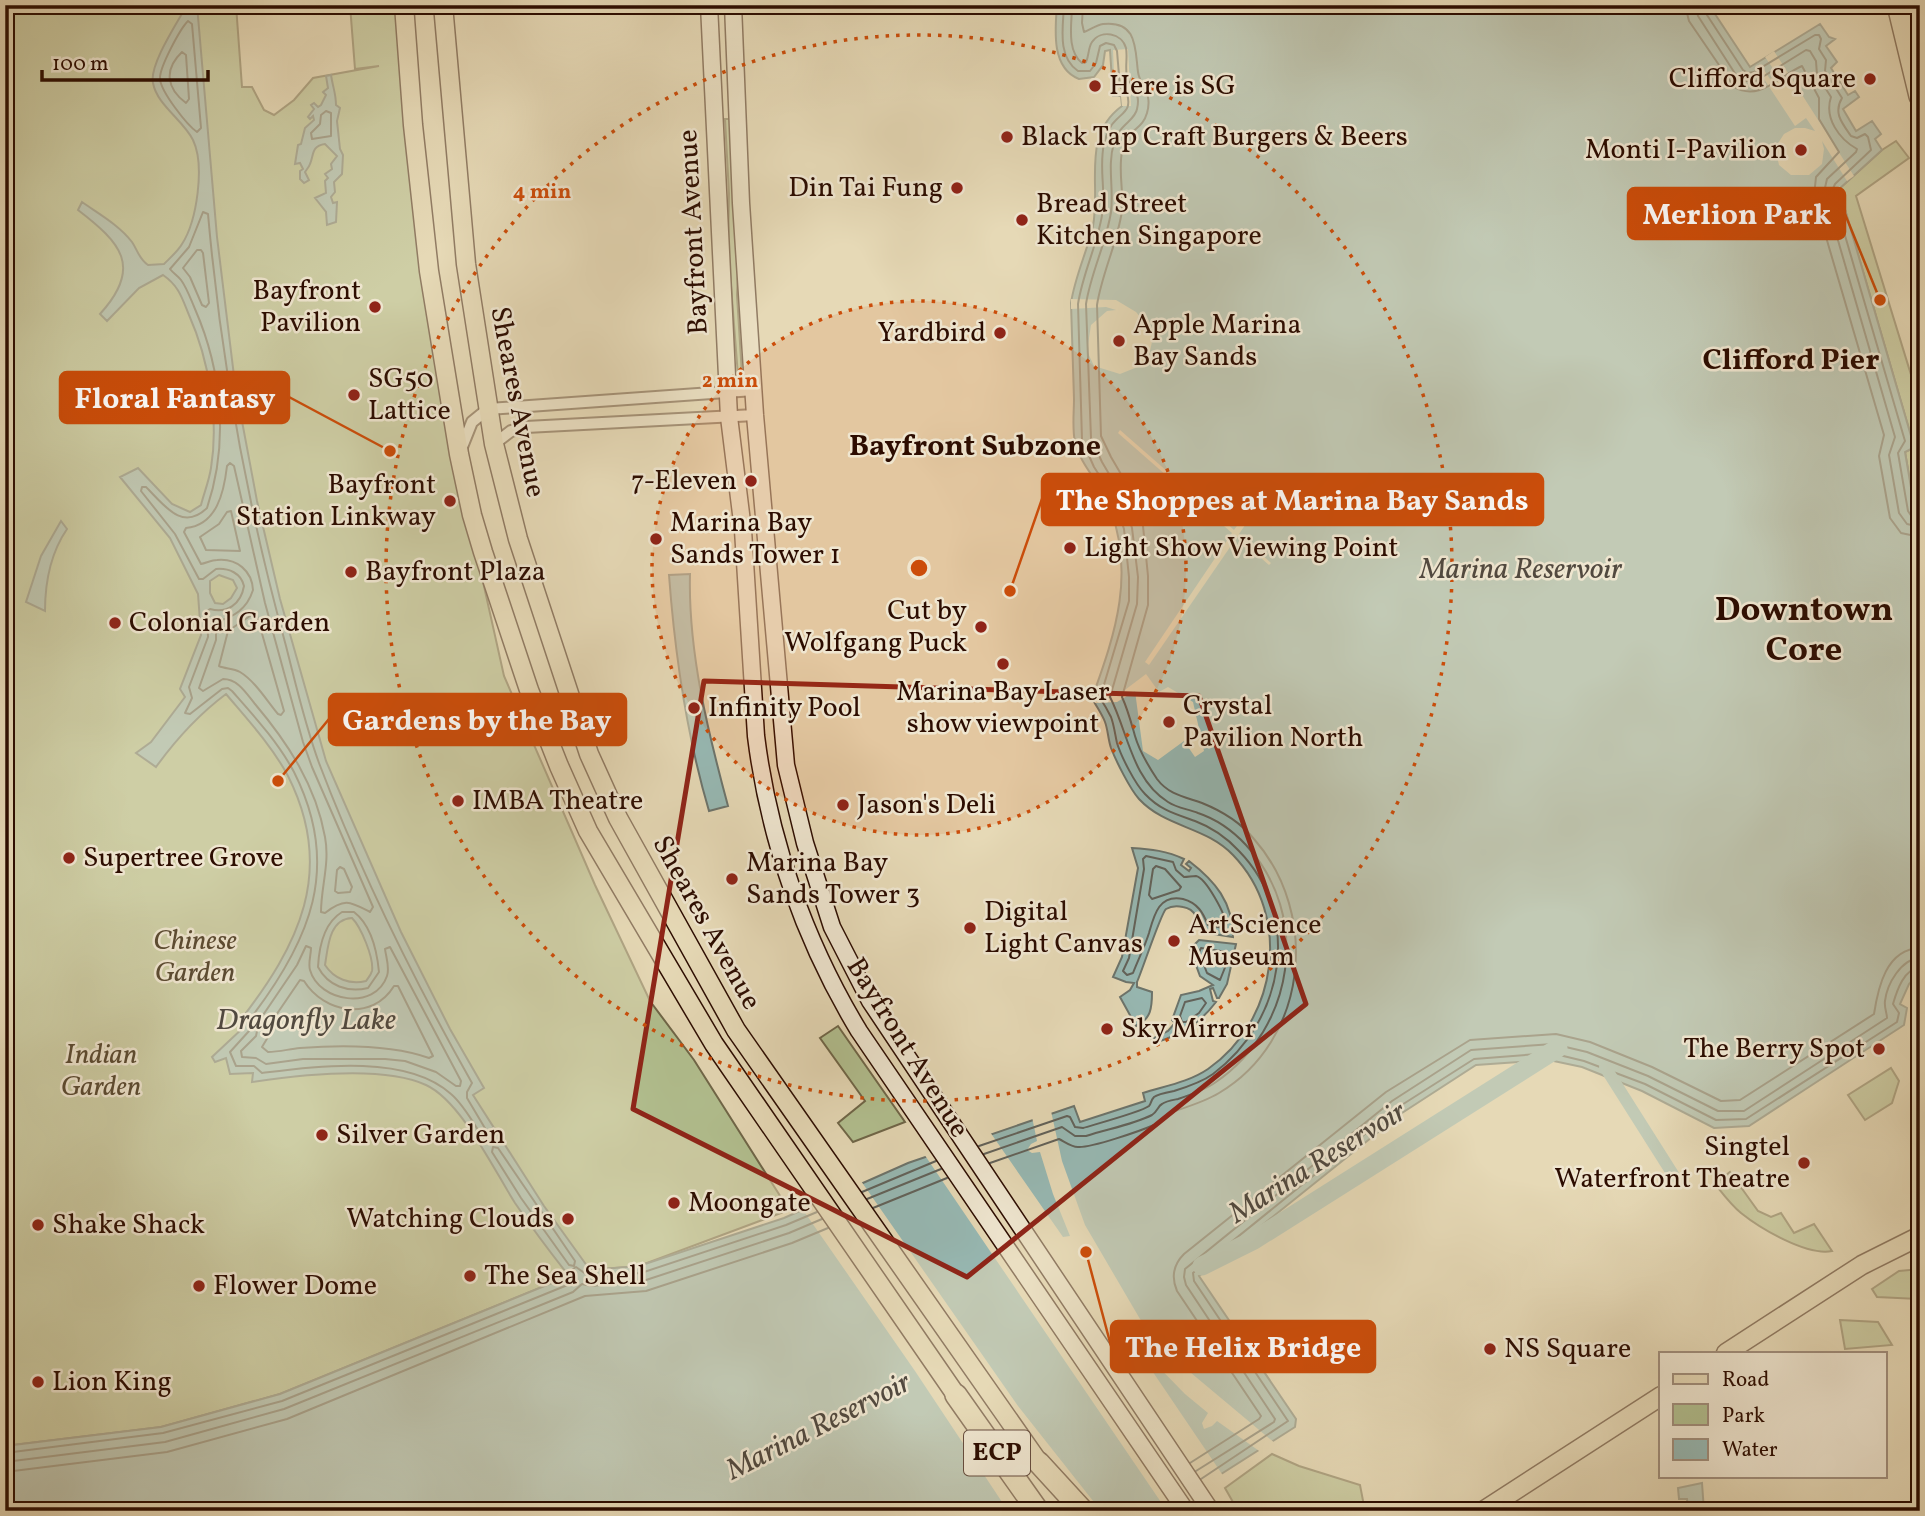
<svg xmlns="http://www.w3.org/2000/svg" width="1925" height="1516" viewBox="0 0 1925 1516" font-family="Vollkorn,serif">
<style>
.green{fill:#b2c090;stroke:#6f6648;stroke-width:2}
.water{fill:#97b9b4;stroke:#6c746c;stroke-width:2;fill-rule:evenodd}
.pier{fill:#e6d9b6}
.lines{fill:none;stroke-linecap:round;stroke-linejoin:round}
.shore{stroke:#62625a;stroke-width:2}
.canal{stroke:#97b9b4;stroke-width:12}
.river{stroke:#97b9b4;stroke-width:19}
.street-casing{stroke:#5a3f2e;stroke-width:14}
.secondary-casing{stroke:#2c0c00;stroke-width:19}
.primary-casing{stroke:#2c0c00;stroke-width:21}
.highway-casing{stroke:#2c0c00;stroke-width:24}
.street{stroke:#efe6d0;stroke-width:10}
.secondary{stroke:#efe6d0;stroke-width:16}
.primary{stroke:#e6d9b6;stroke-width:18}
.highway{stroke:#e6d9b6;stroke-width:21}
.marked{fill:none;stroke:#8f2418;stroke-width:5;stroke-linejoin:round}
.ring{fill:none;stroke:#cc4d0a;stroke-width:3.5;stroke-dasharray:3.5 7}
.poi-dot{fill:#8f2418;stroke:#efe6d0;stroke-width:2.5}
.labels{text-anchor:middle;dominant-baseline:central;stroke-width:5;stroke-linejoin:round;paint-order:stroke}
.shield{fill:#efe6d0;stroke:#664d3e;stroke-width:2}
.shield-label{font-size:26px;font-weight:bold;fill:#2c0c00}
.poi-label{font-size:28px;fill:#2c0c00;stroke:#efe6d0;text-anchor:start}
.street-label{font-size:28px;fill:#2c0c00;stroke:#efe6d0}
.park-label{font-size:28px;font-style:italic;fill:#5b4b32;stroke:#efe6d0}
.neighbourhood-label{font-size:30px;font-weight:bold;fill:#2c0c00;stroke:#efe6d0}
.water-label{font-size:30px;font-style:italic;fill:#51493f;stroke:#efe6d0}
.district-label{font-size:35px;font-weight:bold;fill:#2c0c00;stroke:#efe6d0}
.centre{fill:#cc4d0a;stroke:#efe6d0;stroke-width:3.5}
.ring-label{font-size:21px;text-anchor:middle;font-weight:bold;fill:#cc4d0a;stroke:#efe6d0;stroke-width:5;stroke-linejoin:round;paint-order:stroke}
.leader{fill:none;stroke:#cc4d0a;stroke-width:2.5}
.callout-dot{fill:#cc4d0a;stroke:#efe6d0;stroke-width:2.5}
.callout{fill:#cc4d0a;stroke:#cc4d0a;stroke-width:2.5}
.callout-label{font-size:30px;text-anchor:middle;font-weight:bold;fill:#fff}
</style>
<rect width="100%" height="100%" fill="#e6d9b6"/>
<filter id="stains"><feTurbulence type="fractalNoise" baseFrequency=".00286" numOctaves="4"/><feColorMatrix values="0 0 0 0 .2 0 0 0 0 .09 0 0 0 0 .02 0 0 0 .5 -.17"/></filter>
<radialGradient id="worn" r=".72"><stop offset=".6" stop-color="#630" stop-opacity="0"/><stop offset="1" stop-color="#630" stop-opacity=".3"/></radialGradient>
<path class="green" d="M5,5h231l6,82h10l12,23 10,5 20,-15 19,-22 66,-12 -24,3 -5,-64h51l41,393 62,278 91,209 55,116 44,59 95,150 -150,56 -49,4 -21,6 -289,118 -119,33 -156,19z
M725,119h5l9,127 -2,49 5,80 -4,1 -10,-129 1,-53z
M1896,141l13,17 -53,38 64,208v107h-5l-10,-59 6,-3 5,4 -77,-264 43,-39z
M838,1026l67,96 -52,20 -15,-19 27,-22 -45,-63z
M1891,1068l8,13 -7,22 -27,17 -17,-25z
M1730,1172l28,39 13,6 10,-4 13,20 20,-9 18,27c-25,5 -71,-22 -91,-38 -10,-8 -18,-19 -26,-29z
M1920,1269l-2,30 -41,-2 -5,-8 27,-18z
M1840,1320l38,2 14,23 -47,4z
M1272,1454l27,12 61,19 5,26h-127l-13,-23z"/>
<path class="water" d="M187,5h10l20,232 18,147 22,117 23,98 46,162 75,171 49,97 34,59 -11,7 71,111 46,64 49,-4 145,-48 124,-55 166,-57 6,16 65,-21 -2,-8c22,-7 46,-11 65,-24 69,-48 85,-152 25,-214 -28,-29 -67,-27 -94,-56 -9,-10 -23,-38 -28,-51 -3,-9 -3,-18 -6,-26 -3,-8 -9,-16 -13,-24 24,-66 44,-126 16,-196 -9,-20 -28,-38 -33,-60 -3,-13 -1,-30 -1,-43 -1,-32 -2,-64 -3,-96 4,-27 16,-51 22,-77 8,-43 -12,-90 29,-120l-1,-10h-8l-3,-46 -5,1 -2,14 -9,12 -15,2c-28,-11 -24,-49 -22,-74h652l41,62 70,-43 9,13 6,2 -9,7 11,16 -6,6 17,27 7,-4 4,6 -16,12 13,22 16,-10 9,13 -6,5 7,11 -43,39 77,264 -3,2 -2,-6 -6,3 10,59h5v461l-11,12 -9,20 7,4 -3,17 -155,101 -35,2 -72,-37 -60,-24 -33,-7 -73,5 -74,48 -203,163 97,143 -1,8 -132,84h-1158v-65l156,-19 119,-33 289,-118c-19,-24 -37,-48 -54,-73 -21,-33 -54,-102 -89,-118 -43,-20 -127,-10 -174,-3l1,-9 -23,1 -4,-16 -11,4 -3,-5 32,-30 -5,-5c60,-77 97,-151 49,-246 -16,-30 -40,-56 -62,-82 -28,21 -49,44 -70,73l-20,-14 15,-11 34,-45 -5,-8 21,-54 -3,-41 -28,-56 -50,-61 18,-9 34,36 18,8 11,-7c3,-12 8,-24 10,-37 8,-49 -2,-108 -22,-153 -7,-17 -10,-29 -26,-40l-24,13 -32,33 -7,-7c43,-47 21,-71 -22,-104l4,-8c17,12 37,23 50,40 6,9 7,17 16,23l16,-1c6,-6 14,-13 18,-20 15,-23 23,-79 11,-104 -10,-20 -36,-35 -40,-57 -4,-18 24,-60 34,-78zM219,575l14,5 4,8 -6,10 -8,6 -8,-1 -5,-10v-12zM352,918c9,9 22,40 20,53 -1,4 -4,7 -6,10 -16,4 -32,-2 -41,-16 3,-18 4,-46 27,-47z
M331,75c2,13 5,19 5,30l4,3 -3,13 3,28 3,6 -1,19 -8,8 1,10 -4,5 2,6 4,-1 -1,20 -9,3 -1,-13 -11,-14 11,-5 -1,-12 3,-3 -3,-4 7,-5 -1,-5 6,-8 -12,-12c-14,2 -11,11 -15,20 -1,3 -3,5 -5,8l4,8 -5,3 -4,-4v-8l3,-2 -3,-6 -5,1 3,-19 3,-1 4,-16 9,-8 -1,-4 -3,3 -2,-2 6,-8 -3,-4 3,-2 4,4 3,-2 5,-10 -3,-3 5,-4 -2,-12z
M61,521l6,8c-17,25 -22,52 -22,82l-19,-9 15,-46z
M690,574c-2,78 18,158 38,232l-19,5c-23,-78 -34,-155 -40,-236z
M1132,848c19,1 35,3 52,11l-3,6 8,6 2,-3 -5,-4 3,-3c26,20 44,41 44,76l-32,-5c-2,-11 -5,-23 -18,-25 -5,-1 -12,-1 -17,2 -5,4 -24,62 -29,73v5l15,5c0,16 -1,27 -16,34l-16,-29 10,-7 4,-7 -8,-1 -13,-5 9,-20 16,-89z
M1199,940l37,4 -9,40 -8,14h-2l-4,-10 -3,1 3,12 3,1c-16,21 -33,32 -59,40l-5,-3 16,-8 7,-8 -3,-3 9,-25 18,-4 14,-6 -13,-9 -10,-27z
M1702,1483l2,28h-16l-1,-12h-8l-1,-11z"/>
<path class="pier" d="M1128,49l3,57h-9l-1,-10h-6l-2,-46z
M1774,51l80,125 -7,5 -25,-40 2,8 -2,15 -13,11h-18l-12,-10 -4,-17 9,-14 11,-6h10l10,3 -9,-13 -11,8 -39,-59 4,-3 10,15 7,-5 -12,-17z
M1071,299l45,1 20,12 12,14 5,11 -3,14 -10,15 -20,8 -26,-8 -7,-15 4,-26 16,-14 9,-1 -10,-3 -35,2z
M1120,430l114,100 26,-36 4,3 -25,37 32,29 -2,2 -32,-28 -88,128 -4,-3 87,-129 -114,-100z
M1146,674l13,18 9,-5 25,15 11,49 -9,6 -11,-16 -26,19 -15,-9 -8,-60 -18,11 -22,1 -3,-5 1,-3 24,1z
M1051,1111l11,50 23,64 55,94 32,38 104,87 -14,9 -45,-32 -5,5 -8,3 -2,-6 6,-10 -23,-19 -45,-46 -2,2 86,127 -55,34h-2l-243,-357 66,-22 73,105 7,-1 -17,-42 -13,-42 -8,1 -5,-3 4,-6 6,-3 -5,-24z
M861,1181l157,225 83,105h-93l-93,-140 -114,-164z"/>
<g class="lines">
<path class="shore" d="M1685,5l4,16 45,66c26,15 45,-11 68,-21l17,32v21l20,33 -23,25 -2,19 70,239 -5,21 11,62 11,15 19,4
M1695,5l3,11 38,59 9,6h11l50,-31 4,1 6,10 1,14 14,22c-7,21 8,42 26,52l-1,3 -29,27 -3,13 71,245 -6,18 10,58 8,11 13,3
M1704,5l1,7 38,58 5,3 6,-1 61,-37h4l2,4 -2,10 7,11 -1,11 17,27c-9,15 0,25 9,38l6,2 8,-4 3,3 3,13 -36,34 -3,7 73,250 -7,12 10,58 4,6 8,1
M188,21l4,3 9,104 -4,4c-10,-7 -36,-40 -37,-53 -1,-11 20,-50 28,-58z
M182,52l4,3 3,44 -3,4c-20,-15 -22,-34 -4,-51z
M326,111l5,2v23l-19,3 -1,-6 9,-9 1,-9z
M203,212l5,2c13,147 39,291 78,432 10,39 19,79 33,117 41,108 96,219 153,320l-5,9v6l22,37 -2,5 -4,-2c-9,-14 -19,-33 -32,-44 -44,-40 -133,-28 -189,-21l-8,-7h-18l-6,-14 19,-21 1,-12c60,-78 92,-152 44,-247 -16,-30 -40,-56 -62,-81l-4,-3 -6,1 -32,25 -5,-1 7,-15 -3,-11 19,-50 -1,-26 3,-2c17,5 31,-5 34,-23 -3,-13 -15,-18 -28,-17l-13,10h-4l-24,-45 -34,-43 1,-4h4c18,18 36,45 61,21 22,-65 15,-137 -12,-199 -4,-9 -8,-21 -14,-29 -3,-4 -8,-7 -11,-11l19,-22z
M197,250h4l2,3 6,50 -3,4 -4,-2 -12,-28 -7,-9z
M230,463l4,3 31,137 38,139 9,25 61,140 -3,5c-19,-10 -25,-15 -45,1l-4,-1c0,-25 9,-49 4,-75 -9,-51 -37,-94 -70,-133 -9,-11 -17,-25 -32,-25l-20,12 -4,-3 17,-48v-18c18,-5 31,-13 37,-32 -1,-19 -16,-32 -36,-30 -5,0 -11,3 -16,4l-17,-32 2,-4c31,-3 38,-36 41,-62z
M231,511l9,40 -34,-1 -6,-13 19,-13 8,-12z
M253,614l4,2 27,95 -3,4 -3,-1c-11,-13 -23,-33 -38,-42 -7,-4 -15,-3 -21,-6l9,-35z
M1146,856l27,6 3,8 8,7c4,0 8,-1 12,-1 10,2 30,39 30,49l-3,3 -15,-3c-5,-12 -10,-22 -25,-26 -24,-5 -29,16 -34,34 -4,13 -11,27 -16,40l-6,2 -4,-4 6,-13 15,-89 -1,-10z
M1156,866l9,3 16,18 -2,3 -27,9 -3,-4 4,-26z
M340,867l4,2 8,18 -2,5 -12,1 -3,-2 2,-21z
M342,912h12c17,13 23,39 25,60l-11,16c-20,5 -40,-2 -50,-21 1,-20 6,-44 24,-55z
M306,946l5,2c0,7 -3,15 -1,22 9,32 65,41 77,6 3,-8 -1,-19 -2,-27l5,-2 71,134 -1,5h-4l-20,-14 -31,-11 -20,-2h-82l-37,5 -10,-6 -14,-1 -1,-6 15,-15 3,-15 38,-56z
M1201,948l26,4 -1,13 -6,15 -13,-7 -8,-21z
M300,980l4,1c20,32 68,41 90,5h4l35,70 -4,2c-37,-13 -89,-13 -129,-10 -11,1 -21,4 -32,4l-6,-5 6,-10 2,-13z
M1202,998l4,5 -7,10 -13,9h-4l-2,-6 5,-14z
M979,1146l88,-30 3,1 5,10 8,1c13,-4 58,-16 66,-22 2,-2 2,-6 5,-9 4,-3 15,-5 20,-6 13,-4 28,-9 39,-17 71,-53 90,-157 26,-223 -12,-13 -28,-24 -44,-30 -20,-7 -35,-11 -50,-27 -10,-10 -24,-38 -28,-51 -2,-9 -3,-18 -6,-26 -3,-6 -7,-13 -11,-19l29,-97v-24l-5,-48 -10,-31 -20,-31 -12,-27 -4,-136c5,-33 21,-62 25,-95 2,-22 -4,-43 1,-65 2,-8 5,-18 12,-24 10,-10 15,-11 11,-27l-7,-6 -3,-36 -3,-6 -8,-2 -6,3 -4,17 -6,8h-12c-21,-14 -15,-44 -14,-66
M493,1147l5,1 77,113 -1,5 -5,-1 -48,-67 -29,-46z
M984,1154l78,-27 13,9h11c21,-7 46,-11 66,-21 5,-3 6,-9 10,-11 4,-3 11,-4 16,-5 12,-4 27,-9 38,-17 78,-54 96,-166 30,-237 -13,-14 -30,-26 -48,-32 -10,-4 -21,-5 -30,-11 -36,-22 -40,-70 -58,-105l27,-93 1,-27 -6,-49 -10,-32 -20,-34 -11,-24 -5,-134c5,-32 20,-60 25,-92 3,-24 -4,-46 3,-69 5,-19 21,-22 23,-34 4,-17 -5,-18 -9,-29 -4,-9 0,-22 -2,-32 -4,-15 -25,-19 -34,-6 -4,6 -3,14 -6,20l-4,1c-16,-13 -10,-40 -10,-58
M990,1163l69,-24c6,3 12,8 19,8 13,1 62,-16 76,-22 9,-3 12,-12 21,-14 15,-5 31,-10 44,-18 89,-53 101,-179 35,-254 -13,-16 -32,-28 -52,-36 -17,-6 -33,-8 -45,-24 -8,-12 -18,-29 -22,-43 -4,-14 -7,-26 -13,-39l26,-92v-29l-5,-50 -11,-33 -21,-36 -10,-21 -4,-131c5,-32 20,-61 25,-94 2,-19 -4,-39 0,-59 5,-24 20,-21 25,-39 6,-21 -7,-26 -9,-41 -3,-22 0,-52 -35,-48 -7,1 -13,6 -19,8l-2,-9 1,-18
M862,1192l74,-31
M867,1199l74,-30
M873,1208l74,-30
M5,1453l158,-20 119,-32 288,-117 4,-5 -1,-10 3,-2 14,10 51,-4 145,-48 31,-13
M5,1462l160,-20 119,-33 289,-117 9,-8 9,2 52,-5 146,-48 33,-14
M1190,1463l69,-44 2,-3 -84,-125c-6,-14 -4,-26 7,-37l202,-162 84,-52 86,-6 34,8 62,25 69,34 19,-1 134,-86c4,-26 12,-65 46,-66
M1196,1471l78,-49 1,-3 -89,-134 -2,-8 1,-8 207,-168 79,-51 82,-6 34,8 61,24 70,35h26l143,-93c0,-5 -3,-11 -2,-17 2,-17 16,-42 35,-43
M5,1472l162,-20 120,-33 298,-123 61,-5 146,-48 36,-15
M1201,1479l87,-58 -94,-140 -1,-8 204,-165 77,-49 77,-6 33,8 61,23 71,36 30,-1 151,-97 2,-9 -6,-9c4,-14 11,-35 27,-37"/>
<path class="canal" d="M1605,1067l69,109"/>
<path class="river" d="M1202,1266l52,-26 304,-192"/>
<defs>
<path id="street" d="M494,444l17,-13 15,-4 229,-12
M460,452l12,-30 16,-13 266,-19"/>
<path id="secondary" d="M709,5l20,412 14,113 13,206c13,104 49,206 103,295l327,480
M733,5l8,198 14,212 31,350 19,78 27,84 38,74 341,510"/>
<path id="primary" d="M404,5l9,120 16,146 30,183 13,61 11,37 46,138 30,76 29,65 126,213 242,351
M443,5l23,259 28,180 24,95 71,215 29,64 118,212 303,433
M1726,1353l136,-88 58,-29
M1483,1511l178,-115"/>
<path id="highway" d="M1898,5l22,91
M956,1395l82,116
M1039,1463l44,48"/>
</defs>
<use href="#street" class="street-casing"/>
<use href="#secondary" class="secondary-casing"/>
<use href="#primary" class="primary-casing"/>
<use href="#highway" class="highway-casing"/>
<use href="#street" class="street"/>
<use href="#secondary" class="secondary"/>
<use href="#primary" class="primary"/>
<use href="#highway" class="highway"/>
</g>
<path d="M0 0H1925V1516H0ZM704,681l495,15 107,308 -339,273 -334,-168z" fill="#e6d9b6" fill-opacity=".55" fill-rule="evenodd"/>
<path class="marked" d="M704,681l495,15 107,308 -339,273 -334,-168z"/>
<circle cx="919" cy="568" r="267" fill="#cc4d0a" fill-opacity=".12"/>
<g class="ring">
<circle cx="919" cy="568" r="267"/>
<circle cx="919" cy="568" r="533"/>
</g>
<g class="poi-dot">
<circle cx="1870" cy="79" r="7"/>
<circle cx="1095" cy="86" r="7"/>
<circle cx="1007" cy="137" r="7"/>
<circle cx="1801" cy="150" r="7"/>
<circle cx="957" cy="188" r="7"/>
<circle cx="1022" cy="220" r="7"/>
<circle cx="375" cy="307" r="7"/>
<circle cx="1000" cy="333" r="7"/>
<circle cx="1119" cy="341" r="7"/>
<circle cx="354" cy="395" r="7"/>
<circle cx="751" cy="481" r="7"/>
<circle cx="450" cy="501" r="7"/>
<circle cx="656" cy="539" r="7"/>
<circle cx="1070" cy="548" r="7"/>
<circle cx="351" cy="572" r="7"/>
<circle cx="115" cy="623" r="7"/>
<circle cx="981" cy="627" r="7"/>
<circle cx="1003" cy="664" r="7"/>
<circle cx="694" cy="708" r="7"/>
<circle cx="1169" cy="722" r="7"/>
<circle cx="458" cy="801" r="7"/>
<circle cx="843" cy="805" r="7"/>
<circle cx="69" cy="858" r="7"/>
<circle cx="732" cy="879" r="7"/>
<circle cx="970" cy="928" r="7"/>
<circle cx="1174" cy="941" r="7"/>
<circle cx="1107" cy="1029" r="7"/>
<circle cx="1879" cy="1049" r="7"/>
<circle cx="322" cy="1135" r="7"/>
<circle cx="1804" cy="1163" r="7"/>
<circle cx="674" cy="1203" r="7"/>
<circle cx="568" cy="1219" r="7"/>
<circle cx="38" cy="1225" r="7"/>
<circle cx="470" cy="1276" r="7"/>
<circle cx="199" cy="1286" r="7"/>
<circle cx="1490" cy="1349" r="7"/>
<circle cx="38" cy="1382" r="7"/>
</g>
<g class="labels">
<rect class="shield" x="964" y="1430.5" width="66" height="45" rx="5"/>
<g class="shield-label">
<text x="997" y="1453">ECP</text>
</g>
<g class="poi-label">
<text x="1856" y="79" text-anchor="end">Clifford Square</text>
<text x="1109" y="86">Here is SG</text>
<text x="1021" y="137">Black Tap Craft Burgers &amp; Beers</text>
<text x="1787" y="150" text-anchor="end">Monti I-Pavilion</text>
<text x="943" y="188" text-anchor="end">Din Tai Fung</text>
<text x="1036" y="204">Bread Street<tspan x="1036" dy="32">Kitchen Singapore</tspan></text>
<text x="361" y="291" text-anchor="end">Bayfront<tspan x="361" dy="32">Pavilion</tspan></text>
<text x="1133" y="325">Apple Marina<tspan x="1133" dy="32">Bay Sands</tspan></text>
<text x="986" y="333" text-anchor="end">Yardbird</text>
<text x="368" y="379">SG50<tspan x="368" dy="32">Lattice</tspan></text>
<text x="737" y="481" text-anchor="end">7-Eleven</text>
<text x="436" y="485" text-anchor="end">Bayfront<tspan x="436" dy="32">Station Linkway</tspan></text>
<text x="670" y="523">Marina Bay<tspan x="670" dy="32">Sands Tower 1</tspan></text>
<text x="1084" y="548">Light Show Viewing Point</text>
<text x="365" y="572">Bayfront Plaza</text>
<text x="967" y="611" text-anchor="end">Cut by<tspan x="967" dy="32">Wolfgang Puck</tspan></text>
<text x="129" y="623">Colonial Garden</text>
<text x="1003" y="692" text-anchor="middle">Marina Bay Laser<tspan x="1003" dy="32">show viewpoint</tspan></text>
<text x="1183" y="706">Crystal<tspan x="1183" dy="32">Pavilion North</tspan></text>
<text x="708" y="708">Infinity Pool</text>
<text x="472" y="801">IMBA Theatre</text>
<text x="857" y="805">Jason's Deli</text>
<text x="83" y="858">Supertree Grove</text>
<text x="746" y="863">Marina Bay<tspan x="746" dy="32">Sands Tower 3</tspan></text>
<text x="984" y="912">Digital<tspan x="984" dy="32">Light Canvas</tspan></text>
<text x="1188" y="925">ArtScience<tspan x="1188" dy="32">Museum</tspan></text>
<text x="1121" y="1029">Sky Mirror</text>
<text x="1865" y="1049" text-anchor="end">The Berry Spot</text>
<text x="336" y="1135">Silver Garden</text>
<text x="1790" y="1147" text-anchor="end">Singtel<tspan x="1790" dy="32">Waterfront Theatre</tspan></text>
<text x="688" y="1203">Moongate</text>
<text x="554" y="1219" text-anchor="end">Watching Clouds</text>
<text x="52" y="1225">Shake Shack</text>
<text x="484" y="1276">The Sea Shell</text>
<text x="213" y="1286">Flower Dome</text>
<text x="1504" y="1349">NS Square</text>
<text x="52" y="1382">Lion King</text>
</g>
<g class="street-label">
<text transform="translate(694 232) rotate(-93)">Bayfront Avenue</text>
<text transform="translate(517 402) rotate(79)">Sheares Avenue</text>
<text transform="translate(706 923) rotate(61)">Sheares Avenue</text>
<text transform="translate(907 1048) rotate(58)">Bayfront Avenue</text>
</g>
<g class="park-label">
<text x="195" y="941">Chinese<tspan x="195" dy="32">Garden</tspan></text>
<text x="101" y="1055">Indian<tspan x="101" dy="32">Garden</tspan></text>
</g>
<g class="neighbourhood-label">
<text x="1791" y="361">Clifford Pier</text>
<text x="975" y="447">Bayfront Subzone</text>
</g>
<g class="water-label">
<text x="1521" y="570">Marina Reservoir</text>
<text x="306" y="1021">Dragonfly Lake</text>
<text transform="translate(1318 1163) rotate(-32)">Marina Reservoir</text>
<text transform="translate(819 1427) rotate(-27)">Marina Reservoir</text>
</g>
<g class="district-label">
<text x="1804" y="611">Downtown<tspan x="1804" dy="40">Core</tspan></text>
</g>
</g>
<circle cx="919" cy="568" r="10" class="centre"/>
<g class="ring-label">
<text x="542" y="198">4 min</text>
<text x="730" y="387">2 min</text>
</g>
<path class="leader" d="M1880 300L1845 214M390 451L289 397M1010 591L1042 499M278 781L329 719M1086 1252L1111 1346"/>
<g class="callout-dot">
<circle cx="1880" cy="300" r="7"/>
<circle cx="390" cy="451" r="7"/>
<circle cx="1010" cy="591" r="7"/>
<circle cx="278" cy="781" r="7"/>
<circle cx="1086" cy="1252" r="7"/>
</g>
<g class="callout">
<rect x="1628" y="188" width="217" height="51" rx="7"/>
<rect x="60" y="372" width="229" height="51" rx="7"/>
<rect x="1042" y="474" width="501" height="51" rx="7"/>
<rect x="329" y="694" width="297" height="51" rx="7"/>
<rect x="1111" y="1321" width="264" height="51" rx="7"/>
</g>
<g class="callout-label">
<text x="1737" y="224">Merlion Park</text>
<text x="175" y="408">Floral Fantasy</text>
<text x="1292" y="510">The Shoppes at Marina Bay Sands</text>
<text x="477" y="730">Gardens by the Bay</text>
<text x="1243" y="1357">The Helix Bridge</text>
</g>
<rect width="1925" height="1516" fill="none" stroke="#e6d9b6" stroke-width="28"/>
<rect x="7" y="7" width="1911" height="1502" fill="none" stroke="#2c0c00" stroke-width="3.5"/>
<rect x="14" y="14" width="1897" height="1488" fill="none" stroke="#2c0c00" stroke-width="2"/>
<rect x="1659" y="1352" width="228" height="126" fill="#efe6d0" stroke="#a18f7d" stroke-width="2"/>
<rect x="1673" y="1374" width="35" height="10" fill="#e6d9b6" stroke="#a18f7d" stroke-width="2"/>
<text x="1722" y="1386" font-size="21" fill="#2c0c00">Road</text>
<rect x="1673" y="1404" width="35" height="21" fill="#b2c090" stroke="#a18f7d" stroke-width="2"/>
<text x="1722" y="1422" font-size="21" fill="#2c0c00">Park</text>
<rect x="1673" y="1439" width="35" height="21" fill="#97b9b4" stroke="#a18f7d" stroke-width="2"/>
<text x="1722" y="1456" font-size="21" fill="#2c0c00">Water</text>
<path d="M42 70v10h166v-10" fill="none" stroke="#2c0c00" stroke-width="3.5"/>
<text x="52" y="70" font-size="21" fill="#2c0c00" stroke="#efe6d0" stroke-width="5" paint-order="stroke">100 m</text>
<rect width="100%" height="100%" filter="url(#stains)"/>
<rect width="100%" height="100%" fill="url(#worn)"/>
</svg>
